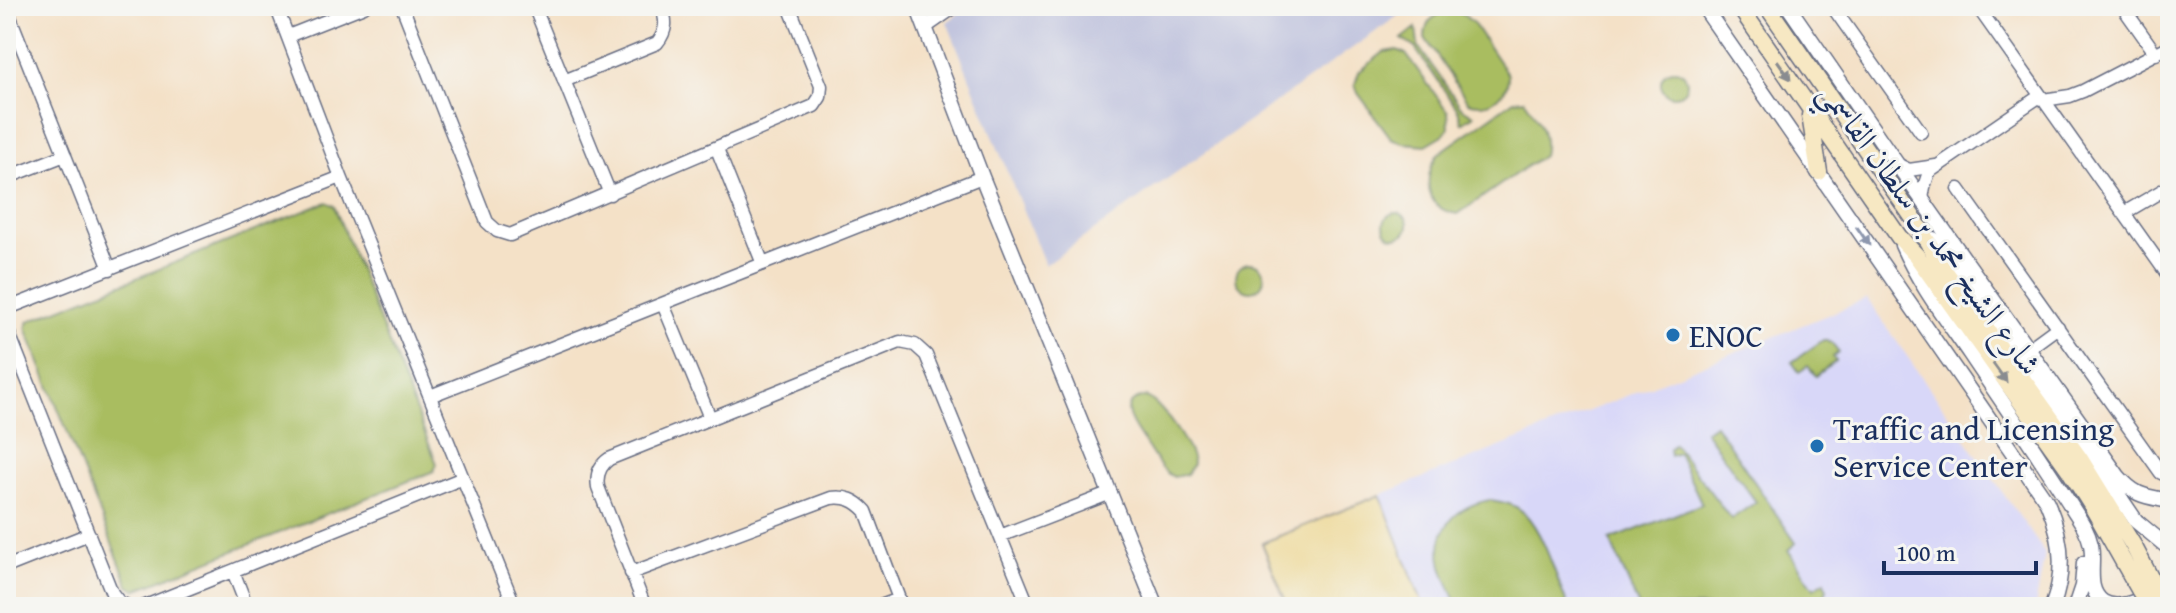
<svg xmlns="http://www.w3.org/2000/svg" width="2176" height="613" viewBox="0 0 2176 613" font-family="'Gentium Book Plus',Amiri,serif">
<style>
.built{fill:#d8d7f8}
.industrial{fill:#bfc2dd}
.green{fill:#a9bd61;stroke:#627660;stroke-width:2}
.sand{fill:#eeda9e;stroke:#84847e;stroke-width:2}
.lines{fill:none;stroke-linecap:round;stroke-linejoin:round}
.minor-casing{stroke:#676d83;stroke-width:15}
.tertiary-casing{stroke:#676d83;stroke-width:17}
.secondary-casing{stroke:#676d83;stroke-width:19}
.minor{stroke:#fff;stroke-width:12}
.tertiary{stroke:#fff;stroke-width:14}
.secondary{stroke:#f7e8c3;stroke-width:16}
.secondary-bridge-casing{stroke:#676d83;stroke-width:19;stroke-linecap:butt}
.secondary-bridge{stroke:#f7e8c3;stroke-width:16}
.oneway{fill:#898c90}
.oneway2{fill:#8d97ae}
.poi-dot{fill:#1f6fb2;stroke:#f6f6f2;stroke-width:3}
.labels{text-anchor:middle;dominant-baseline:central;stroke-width:6;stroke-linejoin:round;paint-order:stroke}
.street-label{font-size:32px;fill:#1b2f5e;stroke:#f6f6f2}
.poi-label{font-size:32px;fill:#1b2f5e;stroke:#f6f6f2;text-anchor:start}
</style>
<rect width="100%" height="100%" fill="#f6f6f2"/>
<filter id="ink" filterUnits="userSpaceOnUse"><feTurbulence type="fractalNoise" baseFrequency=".0125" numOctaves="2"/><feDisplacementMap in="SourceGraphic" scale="16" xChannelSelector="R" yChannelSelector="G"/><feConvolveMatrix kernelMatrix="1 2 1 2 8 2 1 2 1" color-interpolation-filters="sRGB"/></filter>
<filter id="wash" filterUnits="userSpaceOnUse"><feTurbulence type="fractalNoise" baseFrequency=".006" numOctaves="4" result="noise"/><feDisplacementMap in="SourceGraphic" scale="32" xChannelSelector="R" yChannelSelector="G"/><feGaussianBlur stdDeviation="1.8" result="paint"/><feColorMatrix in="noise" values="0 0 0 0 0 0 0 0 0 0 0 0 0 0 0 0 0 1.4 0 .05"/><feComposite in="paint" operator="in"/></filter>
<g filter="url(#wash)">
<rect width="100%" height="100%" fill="#f4e1c7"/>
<path class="built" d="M1867,299l178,254 -9,50 -2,4h-609l-45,-112z"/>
<path class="industrial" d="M970,6h442l-367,259 -98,-243z"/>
<path class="green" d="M1446,10l13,1 14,12 35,52c1,21 -21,34 -40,27l-43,-64c1,-18 6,-19 21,-28z
M1416,28l2,18 43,61 13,8 -12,8 -4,-13 -43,-62 -13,-9z
M1397,50l9,4 42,58 1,16 -6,7 -17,10 -23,-2 -12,-5 -33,-45 -3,-9 4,-12 25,-20z
M1661 83a13 13 0 1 1 26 0a13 13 0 1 1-26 0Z
M1524,99c13,18 24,34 19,56l-85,59c-33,-4 -36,-36 -20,-60l76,-54z
M327,202l7,4 103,258 -3,7 -298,119 -7,-4 -103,-258 3,-7z
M1384 225a12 12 0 1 1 24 0a12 12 0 1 1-24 0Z
M1236 277a14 14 0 1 1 28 0a14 14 0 1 1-28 0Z
M1823,340l9,3 7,9 -6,5 3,4 -20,15 -8,-10 -9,6 -7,-10z
M1146,397c14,5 47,52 47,67l-6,10 -13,3c-14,-6 -21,-23 -30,-35 -10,-15 -31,-40 2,-45z
M1715,424l81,119 -8,7 26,38 11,-7 2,8 -4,10 -21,8h-163l-29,-67 92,-36 -24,-51 -8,3 -1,-7 5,-5 57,75 25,-17 -51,-71z
M1490,500c13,2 26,4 35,14 18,17 33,68 43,93h-109c-6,-13 -13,-27 -17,-41 -9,-37 14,-60 48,-66z"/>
<path class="sand" d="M1380,495l44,112h-136l-26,-64z"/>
</g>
<g filter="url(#ink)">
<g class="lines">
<defs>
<path id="minor" d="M276,6l65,171 174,430
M402,6l85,216 10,9 13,4 304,-129 6,-9 1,-11 -32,-80
M534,6l76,188
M1832,6l89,126
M1977,6l193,272
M2122,6l34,48
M6,7l104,262
M926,27l30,-21
M288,36l76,-30
M564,81l93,-38c10,-12 10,-23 4,-37
M2043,100l27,-4 13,-5 87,-45
M717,149l46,115
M1897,164l12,6 27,-4
M6,178l59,-23
M1959,189l202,284
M1922,199l2,-12 5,-15 111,-76
M2124,213l46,-27
M663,304l47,114
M6,309l335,-132
M6,326l106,267 7,9 10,5
M2028,349l30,-22
M430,396l552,-219
M1000,536l111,-43
M6,567l83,-33
M233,571l14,36
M631,573l200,-75c15,-2 25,2 35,13l36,96
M143,607l320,-129
M645,607l-47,-120c-2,-12 1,-21 11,-28l291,-117 15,3 11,10 103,252
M878,607l21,-8"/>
<path id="tertiary" d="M917,6l65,171 174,430
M1703,6l344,496c15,34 19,70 5,105
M1788,6l109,158 221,312c18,21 27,20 52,25
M1933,239l66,87 116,164 21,31 34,28
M1902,245c17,39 44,74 68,109 35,52 71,104 105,158 7,11 13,20 16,33 4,19 -6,44 12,57 17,11 53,-8 67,-19
M2075,607l7,-21 2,-23"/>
<path id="secondary" d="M1739,6l160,231 17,18 152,213 24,38 48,85
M1767,6l149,216 28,48 136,189 53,86 21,40
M1810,115l9,57"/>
</defs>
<use href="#minor" class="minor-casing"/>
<use href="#tertiary" class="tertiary-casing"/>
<use href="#secondary" class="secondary-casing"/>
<use href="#minor" class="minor"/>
<use href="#tertiary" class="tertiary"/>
<use href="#secondary" class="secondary"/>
<defs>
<path id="secondary-bridge" d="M2154,585l10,22
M2140,591l8,16"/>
</defs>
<use href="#secondary-bridge" class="secondary-bridge-casing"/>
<use href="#secondary-bridge" class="secondary-bridge"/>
</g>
<defs><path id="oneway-solid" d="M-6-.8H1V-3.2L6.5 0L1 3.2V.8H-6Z" transform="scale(2)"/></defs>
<g class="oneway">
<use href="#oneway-solid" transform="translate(1784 70) rotate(55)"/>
<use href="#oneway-solid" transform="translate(2000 373) rotate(54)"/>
</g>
<use class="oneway2" href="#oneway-solid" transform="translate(1863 236) rotate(55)"/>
</g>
<g class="poi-dot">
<circle cx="1673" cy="335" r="8"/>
<circle cx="1817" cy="446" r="8"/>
</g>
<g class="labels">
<g class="street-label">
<text transform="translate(1931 228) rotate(54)">شارع الشيخ محمد بن سلطان القاسمي</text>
</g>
<g class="poi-label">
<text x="1689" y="335">ENOC</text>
<text x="1833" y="428">Traffic and Licensing<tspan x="1833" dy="37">Service Center</tspan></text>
</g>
</g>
<rect width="2176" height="613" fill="none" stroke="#f6f6f2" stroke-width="32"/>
<path d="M1884 561v12h152v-12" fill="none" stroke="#1b2f5e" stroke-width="4"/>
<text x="1896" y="561" font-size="24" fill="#1b2f5e" stroke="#f6f6f2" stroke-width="6" paint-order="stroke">100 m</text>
</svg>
